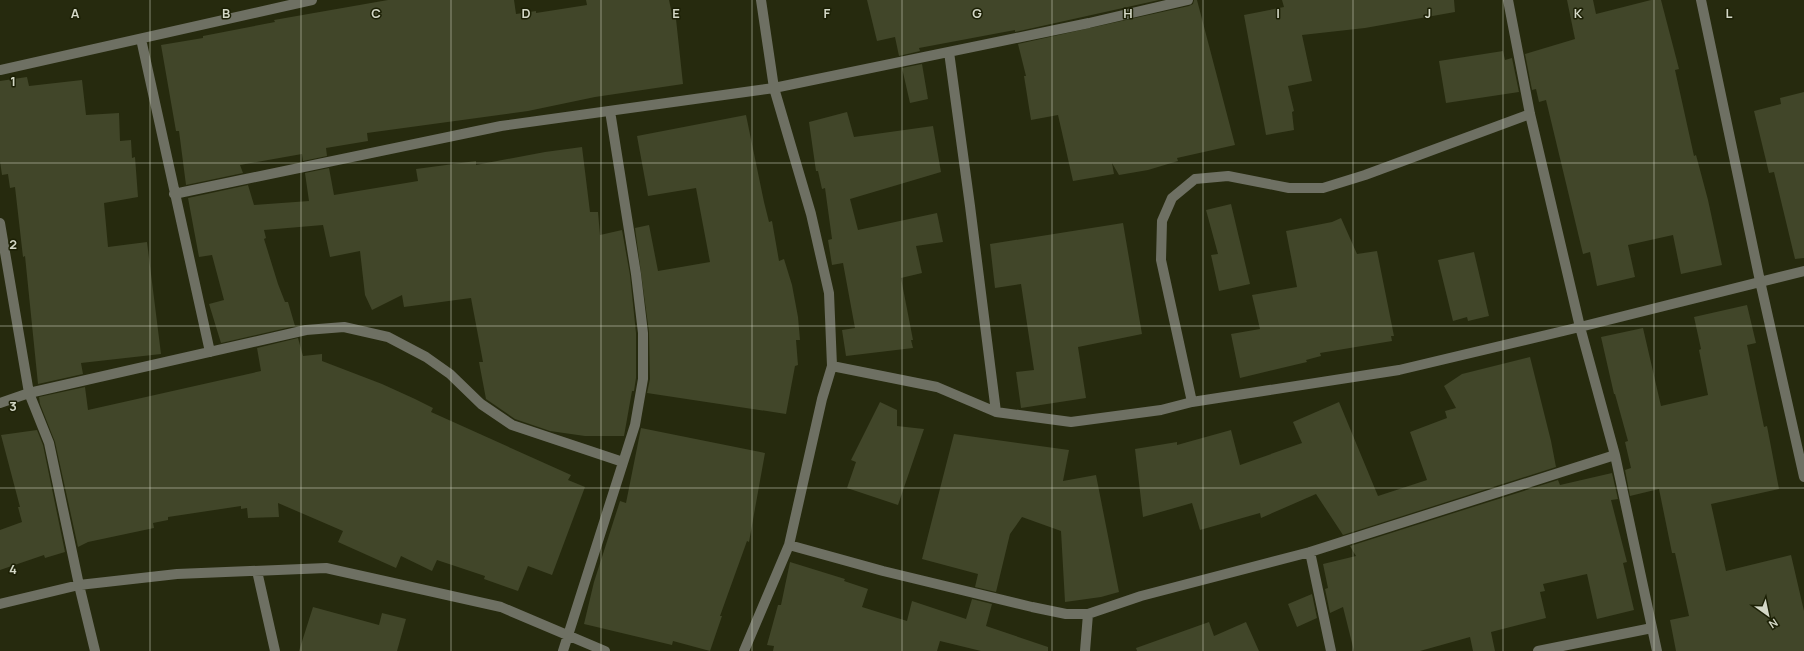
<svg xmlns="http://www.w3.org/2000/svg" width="1804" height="651" viewBox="0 0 1804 651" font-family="Manrope,sans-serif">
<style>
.building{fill:#414629}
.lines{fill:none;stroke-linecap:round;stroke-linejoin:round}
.minor{stroke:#6e7063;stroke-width:10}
.grid{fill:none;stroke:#d4d8c7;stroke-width:1;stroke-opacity:0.55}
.grid-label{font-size:13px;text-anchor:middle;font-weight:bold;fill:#d4d8c7;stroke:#1c2005;stroke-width:3;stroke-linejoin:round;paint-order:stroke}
</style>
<rect width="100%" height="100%" fill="#262a0e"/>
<path class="building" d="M388,0h126l2,14 20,-3v2l51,-8 -1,-5h83l4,19h3l7,65 -88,13 -67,14 -161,22 1,8 -42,7 1,8 -24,5 -1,-7 -51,9 -11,2 3,8 -57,12 -7,-54h-3l-15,-86 42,-7v-2l72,-14 -1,-2z
M867,0h292l-144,32v-2l-96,18 1,3 -21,5 -4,-19 -18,4z
M1194,0h3l38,145 -58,13 1,3 -30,9 -29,5 -7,-12 2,11 -41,7 -15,-66 -27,5 -7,-44h2l-8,-32 171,-38 4,-2z
M1282,0h172l1,12 -90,16 -63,7 10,46 -24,5 6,25 -2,1 2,18 -28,5 -22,-120 40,-8z
M1567,0h26l3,14 55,-14h10l18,69 -4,1 19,86 2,-1 12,45 14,65 -41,9 -8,-39 -45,10 7,32 -38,9 -7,-34 -7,2 -37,-154 -7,2 -3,-13 -4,1 -7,-36 50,-15z
M1503,51l2,9 7,-2 7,34 -73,11 -7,-42z
M922,64l6,35 -18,4 -8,-35z
M27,77l2,9 53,-6 4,35 33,-2 1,28 11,-1 1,18 3,-1 3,40 -34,6 4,44 39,-5 14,112 -80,9 2,11 -45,10 -13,-128 -2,1 -8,-70 -5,1 -2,-14 -6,1 -2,-14v-80z
M1804,92v166l-9,1 -21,-87 -5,1 -15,-62 27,-7 -1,-6z
M847,112l7,25 79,-11 8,46 -91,27 8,31 79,-17 6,29 -27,4 6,27 -21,5 12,62h-2l2,8 -67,8 -4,-26 13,-2 -12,-65 -11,2 -4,-25 4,-1 -7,-51 -3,1 -4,-18h-2l-7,-49z
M746,115l18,87 5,20 3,-1 7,40 5,-2 8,26 6,32 2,23h-4l2,25 -3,1 -9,48 -139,-21 3,-14 -1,-47 -14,-104 14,-3 9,46 52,-9 -14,-74 -48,8 -11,-60z
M582,147l8,65h8l2,23 22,-5 8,45 6,58v45l-2,13h-2l-8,45h-39l-35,-5 -35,-12 -29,-20 -7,-37h4l-12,-64 -67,9 -2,-12 -30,15 -7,-15 -5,-44 -30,6 -7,-32 -59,5 2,8 -2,1 14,45 7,18h3l7,24 -74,17 -12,-39 15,-4 -12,-45 -13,2 -11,-59 60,-13 6,20 55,-4 -4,-28 24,-5 5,27 84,-14 -2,-12 60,-8v4l69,-13z
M1231,204l19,80 -31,7 -8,-36 7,-1 -12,-44z
M1341,218l16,36 20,-3 17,85h-3l1,5 -72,12 1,3 -15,4 1,2 -67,16 -9,-44 29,-5 -8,-34 45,-8 -11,-56 46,-9z
M1123,223l19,111 -64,13 8,51 -65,10 -5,-36 18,-2 -13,-86 -26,4 -5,-44z
M1474,252l15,64 -21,5 -1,-4 -14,4 -15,-61z
M1747,305l9,38 -9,2 17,82 3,-1 12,63 -68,15 15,67 65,-16 13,56v40h-128l-6,-31 19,-4 -14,-63h-3l-13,-64 -29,7 -5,-26 6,-2 -6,-26 3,-1 -13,-47h-1l-13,-57 42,-9 18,78 47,-11 -9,-45 2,-1 -7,-32z
M298,338l5,18 19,-2v7l60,23 33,15 18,9 -2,4 140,63 -3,5 17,7 -33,88 -24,-9 -10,25 -34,-12 1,-3 -48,-16 -5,11 -31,-15 -5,12 -58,-26 5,-11 -65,-28 1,14 -31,1 -1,-10 -6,1v-3l-73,11v3l-15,3 1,5 -66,14 -10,5 -23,-105 -15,-38 -1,-7 46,-10 3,23 173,-39 -4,-23z
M1530,357l21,84 5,26 -213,68 -27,-41 -55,24 -1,-5 -60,17 -8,-27 -49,14 -8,-68 42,-7v3l54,-15 9,35 62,-22 -9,-21 46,-20 39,94 49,-16 -17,-48 37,-14 -2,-7 11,-3 -12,-22 18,-12z
M880,402l17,8v16l27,3 -26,76 -51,-17 9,-26 -5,-2z
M641,428l124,25 -16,89 -2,-1 -27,75h2l-12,35 -37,-10 -1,4 -88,-21 10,-42 26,-81 6,2z
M37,430l6,15 22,107 -20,6 -1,-3 -44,15v-40l22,-8 -4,-15h2l-19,-72z
M954,434l115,16 -6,31 33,-6 23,117 -18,5 -36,5 -4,-71 -39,-14 -12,17 -14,58 -21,-5 3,-13 -56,-15z
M1612,473l6,26 -7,1 16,62 -4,1 11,47 -37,9 -10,-45 -44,10 2,7 -5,1 6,26 -55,14 4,19h-22l-3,-14 -50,14h-66l-11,-44 -13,6 -5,-24 3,-1 -5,-24 33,-8 -6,-10 208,-66 2,5z
M790,562l55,17 -1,2 24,8 -6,18 45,14 5,-20 54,18 6,-20 20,5 -6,22 62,21v4h-67l-41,-10 -3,10h-164l1,-5 -7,-1 11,-40h3z
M1312,594l5,24 -20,9 -9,-23z
M313,607l66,18 3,-12 24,6 -9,32h-98z
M1209,622l5,14 32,-14 13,29h-122l-1,-3z"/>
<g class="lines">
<path class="minor" d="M1508,0l22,114 50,213 35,128 42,196
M1701,0l59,281 44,196
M141,39l69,313
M949,52l21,154 26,206
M0,70l312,-70
M174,194l327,-68 273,-38 315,-65 99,-23
M0,223l29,170 20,50 30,142 16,66
M832,366l105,21 59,25 75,10 90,-12 31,-8 207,-32 181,-43 224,-56
M1192,402l-31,-142 1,-39 10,-23 23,-19 33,-3 61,12h34l42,-13 165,-61
M0,403l29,-10 277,-63 38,-3 44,10 38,20 24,17 31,30 31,21 111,37
M789,545l94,26 149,36 34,7h22l53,-18 169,-44 305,-97
M1310,552l21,99
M257,571l18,80
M0,604l79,-19 98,-11 149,-6 175,39 104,44
M563,651l72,-226 8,-46v-46l-7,-59 -26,-163
M744,651l45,-106 33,-146 10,-33 -3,-73 -18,-79 -37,-126 -13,-88
M1085,651l3,-37
M1538,651l114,-23"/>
</g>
<path class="grid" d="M150,0v651M301,0v651M451,0v651M601,0v651M752,0v651M902,0v651M1052,0v651M1203,0v651M1353,0v651M1503,0v651M1654,0v651M0,163h1804M0,326h1804M0,488h1804"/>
<g class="grid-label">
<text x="75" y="18">A</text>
<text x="226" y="18">B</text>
<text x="376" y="18">C</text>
<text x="526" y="18">D</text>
<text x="676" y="18">E</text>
<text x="827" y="18">F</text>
<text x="977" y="18">G</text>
<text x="1128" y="18">H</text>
<text x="1278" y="18">I</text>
<text x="1428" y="18">J</text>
<text x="1578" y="18">K</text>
<text x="1729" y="18">L</text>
<text x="13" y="86">1</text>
<text x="13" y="249">2</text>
<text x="13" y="411">3</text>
<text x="13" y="574">4</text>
</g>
<g transform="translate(1768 615) rotate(147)" stroke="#1c2005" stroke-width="3" paint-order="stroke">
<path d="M0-3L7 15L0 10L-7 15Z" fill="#d4d8c7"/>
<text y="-6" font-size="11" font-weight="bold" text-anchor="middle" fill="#d4d8c7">N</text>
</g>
</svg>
